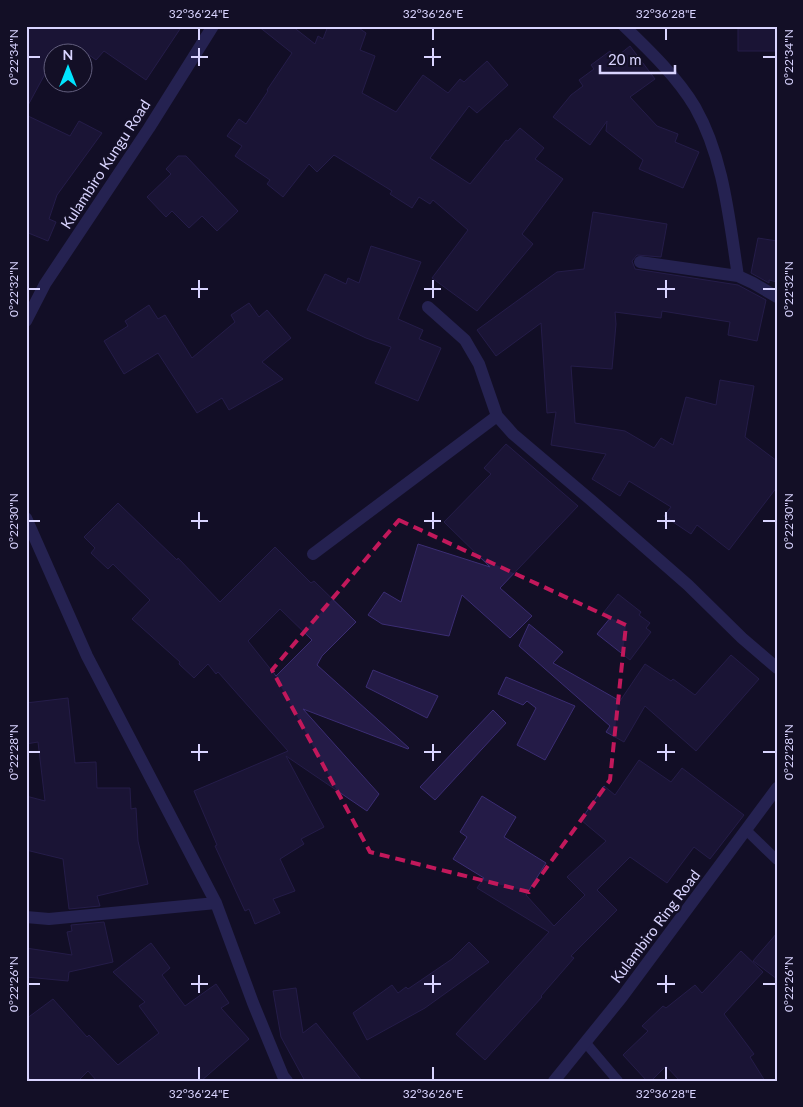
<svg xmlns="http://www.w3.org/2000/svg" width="803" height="1107" viewBox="0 0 803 1107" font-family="Lato,sans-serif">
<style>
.building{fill:#241b47;stroke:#3b2d73;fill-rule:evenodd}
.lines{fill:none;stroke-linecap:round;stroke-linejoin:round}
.lane{stroke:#3d3a85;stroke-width:10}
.street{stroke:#3d3a85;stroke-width:12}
.marked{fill:none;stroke:#c2185b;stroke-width:4;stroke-dasharray:10 6;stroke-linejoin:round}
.ticks{fill:none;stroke:#d9d4ff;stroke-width:2}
.labels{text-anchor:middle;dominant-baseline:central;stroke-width:4.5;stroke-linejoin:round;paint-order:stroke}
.street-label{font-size:15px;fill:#d9d4ff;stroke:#130f26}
.neatline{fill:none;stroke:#d9d4ff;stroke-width:2}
.ticks-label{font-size:12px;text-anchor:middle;fill:#d9d4ff}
</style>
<rect width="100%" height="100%" fill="#130f26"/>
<path class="building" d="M26,26h156l-36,54 -42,-29 -8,9 -11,-8h-33v9l-26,48z
M258,26h34l23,18 3,-8 5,3 5,-13h28l10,7 -6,17 15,6 -13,37 34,19 27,-37 25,18 12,-14 4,3 23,-21 21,24 -31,28 -8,-7 -39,52 40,26 36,-44 2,1 12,-13 24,20 -9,11 28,20 -41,55 11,10 -56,67 -45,-33 36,-48 -35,-30 -3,4 -11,-7 -7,11 -22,-14 2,-3 -58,-36 -17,17 -8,-8 -26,33 -16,-13 3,-4 -35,-24 7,-10 -15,-10 12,-17 7,5 22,-33 -1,-1 25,-37z
M738,26h39v25h-39z
M630,46l25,33 -25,18 27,29 21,8 -3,8 24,10 -16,36 -44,-19 4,-9 -37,-29 1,-10 -17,24 -37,-28 18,-22 12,-9 -4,-6 15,-11 -3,-4 19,-14 5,7z
M26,115l44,21 9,-15 23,12 -45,62 -8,24 7,3 -8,19 -22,-9z
M178,156h8l52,55 -21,20 -15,-15 -13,12 -17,-17 -6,6 -19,-20 24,-23 -5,-5z
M593,212l74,12 -6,33 -24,-2 -5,6 3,8 103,16 28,15 -9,41 -29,-6 2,-13 -68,-11 -1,7 -46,-6 1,12 -4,45 -41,-3 4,57 50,8 29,17 7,-10 12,7 13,-48 30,8 4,-25 34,6 -9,51 32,24v26l-48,63 -32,-25 -6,9 -27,-18 7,-9 -42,-26 -9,15 -28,-17 14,-25 -55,-9 5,-33 -9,1 -6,-90 -45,33 -19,-26 80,-58 27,-3z
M758,238l19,3v41l-8,-2v3l-18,-10z
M371,246l50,16 -23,57 25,11 -4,9 22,9 -23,53 -43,-18 16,-36 -25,-9 -59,-28 18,-36 21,10 2,-6 11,5z
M249,303l10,14 8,-7 24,28 -29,24 21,17 -54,31 -7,-12 -25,15 -39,-60 -34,21 -20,-33 24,-15 -3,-5 24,-16 9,14 7,-4 27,43 43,-36 -4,-7z
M506,444l72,62 -78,82 32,28 -22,22 -48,-43 -13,41 -67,-12 -14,-9 16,-23 17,10 17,-58 72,23 -46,-45 47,-48 -7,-6z
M118,503l59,57 1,-2 42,44 55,-55 36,36 3,-2 42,41 -34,34 -5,9 92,83 -1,1 -105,-40 76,85 -12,17 -81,-55 38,71 -23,12 3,5 -24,15 15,32 -22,8 7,14 -25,11 -6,-15 -4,2 -30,-65 2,-1 -23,-54 94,-40 -70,-79 -2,2 -8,-10 -14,14 -15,-14 1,-2 -48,-43 18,-19 -37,-36 -5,5 -17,-16 4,-5 -11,-11zM280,609l32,31 -36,36 -28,-35z
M618,594l23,18 -2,3 11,8 -4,5 5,4 -21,28 -33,-26 14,-17 -7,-5z
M529,624l34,28 -10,11 67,38 25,-37 26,17 2,-2 22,16 36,-40 28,24 -63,72 -51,-45 -21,36 -18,-10 4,-6 -91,-80z
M373,670l65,26 -11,22 -61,-31z
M506,677l69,29 -30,54 -28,-15 19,-37 -9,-7 -4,4 -25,-11z
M68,698l7,65 21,-1 1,26h33l1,21 5,-1 2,33 10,43 -51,12 3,10 -31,3 -6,-50 -37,-9v-54l19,5 -7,-59 -12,2v-41z
M493,710l13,13 -71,77 -15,-13z
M639,760l32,22 11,-14 62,47 -34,44 -16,-12 -27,36 -37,-26 -33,33 20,20 -46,46 3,2 -33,38 1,1 -57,63 -29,-26 93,-102 -72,-44 7,-10 -31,-19 14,-22 -7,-5 22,-36 34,21 -12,20 42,26 -20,32 28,31 31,-31 -18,-18 39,-36 -25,-21 23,-34 11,9z
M104,922l9,40 -44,10 -1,9 -42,-4v-29l46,7 -5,-23 5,-1 -1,-6z
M777,933v46l-24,-18z
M469,942l20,20 -64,46 -58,32 -14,-27 39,-28 6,8 8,-6 2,2 44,-30z
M151,943l19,25 -8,7 23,31 31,-22 13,19 -8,5 28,31 -48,42h-104l-9,-10 -10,10h-46l-6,-6v-56l27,-20 34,38 2,-2 29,30 41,-32 -20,-27 6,-4 -32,-30z
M741,951l22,21 -39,42 30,40 -4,3 15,24h-85l-14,-15 -15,15h-4l-24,-26 25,-24 -6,-5 21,-20 3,2 29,-23 7,8z
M296,988l7,45 13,-10 46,58h-57l-24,-44 -8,-46z"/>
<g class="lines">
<path class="lane" d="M746,830l31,30
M585,1042l33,39"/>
<path class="street" d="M624,26c24,23 54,52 71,81 29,51 34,112 43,169
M640,262l98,14 15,7 24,14
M428,307l37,33 14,24 18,52 16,18 79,67 96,84 54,53 35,30
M26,321l19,-37 104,-156 64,-102
M26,518l61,138 129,247 37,100 30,73 4,5
M313,554l184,-138
M26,917l23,2 167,-16
M554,1081l68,-84 155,-209"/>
</g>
<path d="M0 0H803V1107H0ZM399,520l227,105 -16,155 -81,112 -159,-40 -98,-182z" fill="#130f26" fill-opacity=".55" fill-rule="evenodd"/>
<path class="marked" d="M399,520l227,105 -16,155 -81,112 -159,-40 -98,-182z"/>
<path class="ticks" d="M199,28v12M433,28v12M666,28v12M199,48v18M433,48v18M28,57h12M191,57h17M424,57h17M763,57h13M199,280v18M433,280v18M666,280v18M28,289h12M191,289h17M424,289h17M657,289h18M763,289h13M199,512v17M433,512v17M666,512v17M28,521h12M191,521h17M424,521h17M657,521h18M763,521h13M199,744v17M433,744v17M666,744v17M28,752h12M191,752h17M424,752h17M657,752h18M763,752h13M199,975v18M433,975v18M666,975v18M28,984h12M191,984h17M424,984h17M657,984h18M763,984h13M199,1067v13M433,1067v13M666,1067v13"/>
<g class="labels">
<g class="street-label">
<text transform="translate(105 164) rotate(-57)">Kulambiro Kungu Road</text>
<text transform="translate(655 926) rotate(-53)">Kulambiro Ring Road</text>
</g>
</g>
<rect width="803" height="1107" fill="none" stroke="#130f26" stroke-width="55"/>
<g transform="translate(68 68)"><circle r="24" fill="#130f26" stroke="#625e7d"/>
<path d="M0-4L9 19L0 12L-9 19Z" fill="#00e5ff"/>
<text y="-8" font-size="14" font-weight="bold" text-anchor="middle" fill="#d9d4ff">N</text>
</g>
<path d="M600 65v8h75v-8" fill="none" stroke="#d9d4ff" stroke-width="2.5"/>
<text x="608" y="65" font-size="15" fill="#d9d4ff" stroke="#130f26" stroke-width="4" paint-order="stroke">20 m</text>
<rect x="28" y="28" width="748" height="1052" class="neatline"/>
<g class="ticks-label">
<text x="199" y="18">32°36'24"E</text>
<text x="433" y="18">32°36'26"E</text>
<text x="666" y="18">32°36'28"E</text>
<text transform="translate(14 57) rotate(-90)" y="4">0°22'34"N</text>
<text transform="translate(789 57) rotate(-90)" y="4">0°22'34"N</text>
<text transform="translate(14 289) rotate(-90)" y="4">0°22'32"N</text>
<text transform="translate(789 289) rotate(-90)" y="4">0°22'32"N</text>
<text transform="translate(14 521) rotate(-90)" y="4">0°22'30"N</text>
<text transform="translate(789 521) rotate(-90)" y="4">0°22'30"N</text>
<text transform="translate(14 752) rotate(-90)" y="4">0°22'28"N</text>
<text transform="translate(789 752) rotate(-90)" y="4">0°22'28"N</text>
<text transform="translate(14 984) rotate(-90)" y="4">0°22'26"N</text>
<text transform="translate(789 984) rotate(-90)" y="4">0°22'26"N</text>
<text x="199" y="1098">32°36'24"E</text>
<text x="433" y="1098">32°36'26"E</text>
<text x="666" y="1098">32°36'28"E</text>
</g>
</svg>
